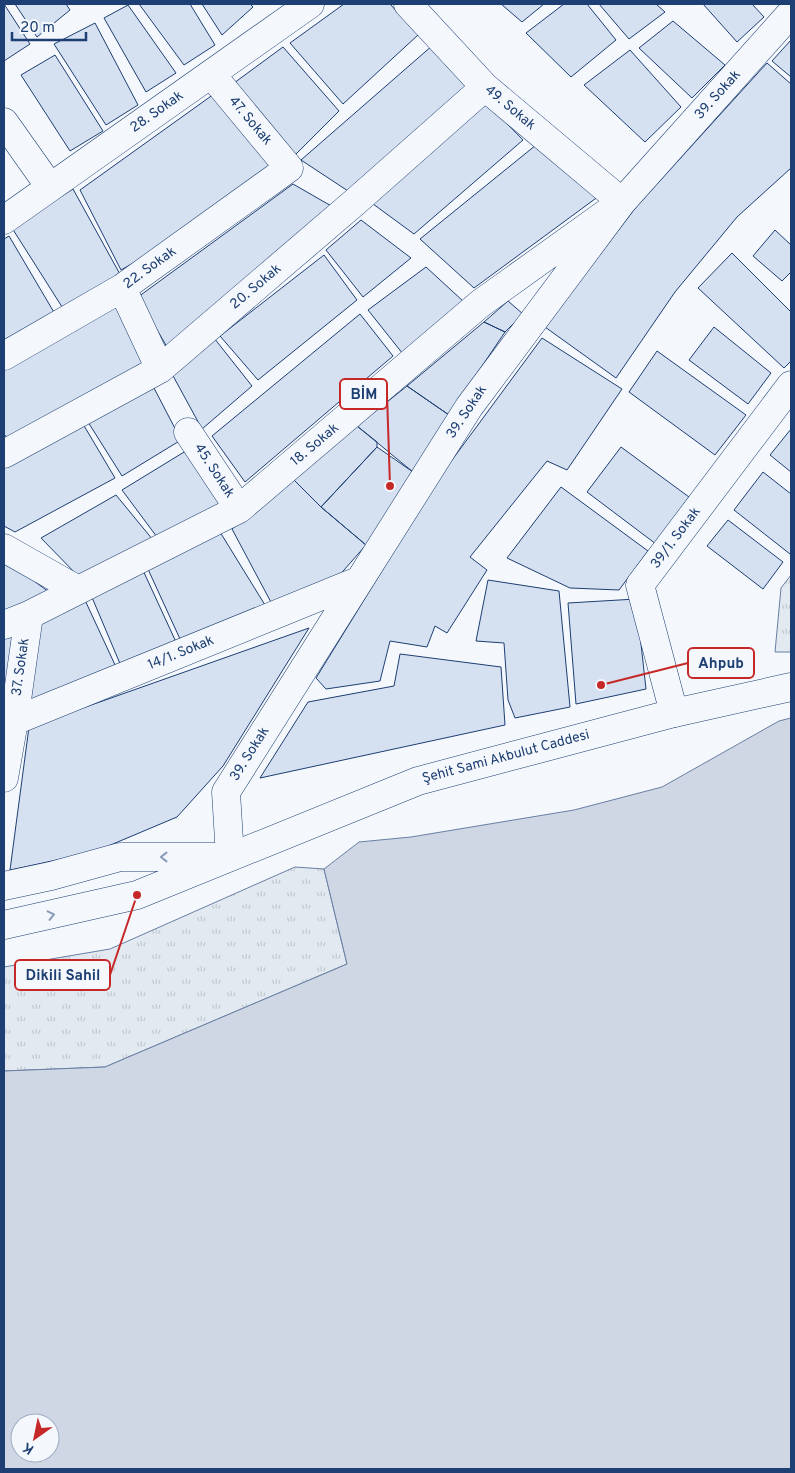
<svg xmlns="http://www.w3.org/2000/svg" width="795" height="1473" viewBox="0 0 795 1473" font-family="Overpass,sans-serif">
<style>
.grass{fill:url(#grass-tufts);stroke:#687fa3}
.water{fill:#cfd7e4;stroke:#687fa3;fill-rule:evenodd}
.building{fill:#d5e0f0;stroke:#1d3f73}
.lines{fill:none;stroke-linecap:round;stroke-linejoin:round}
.minor-casing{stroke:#1d3f73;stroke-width:29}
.major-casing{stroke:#1d3f73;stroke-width:29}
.minor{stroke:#f4f7fb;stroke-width:28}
.major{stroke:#f4f7fb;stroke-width:28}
.oneway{stroke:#889bb7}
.labels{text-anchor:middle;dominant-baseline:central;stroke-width:4;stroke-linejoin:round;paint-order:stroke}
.street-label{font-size:14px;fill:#1d3f73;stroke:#f4f7fb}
.leader{fill:none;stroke:#c62828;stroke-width:2}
.callout-dot{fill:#c62828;stroke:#f4f7fb;stroke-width:2}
.callout{fill:#f4f7fb;stroke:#c62828;stroke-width:2}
.callout-label{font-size:15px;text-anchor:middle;font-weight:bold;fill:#1d3f73}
</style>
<defs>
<pattern id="grass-tufts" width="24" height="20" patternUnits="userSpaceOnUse" patternTransform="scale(1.25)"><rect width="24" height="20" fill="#e3e9f0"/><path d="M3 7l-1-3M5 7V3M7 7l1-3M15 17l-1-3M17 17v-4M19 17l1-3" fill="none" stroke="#c2c9d1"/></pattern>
</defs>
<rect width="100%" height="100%" fill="#f4f7fb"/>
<path class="grass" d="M791,575v77h-16l6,-64z
M295,867l29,2 23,95 -242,103 -101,4v-104l106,-18z"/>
<path class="water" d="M791,718v751h-787v-398l101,-4 242,-103 -23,-95 35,-27 52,-5 163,-27 88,-23 117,-66zM20,1423h30v30h-30z"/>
<path class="building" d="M4,4l26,40 -26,17z
M15,4h51l4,6 -33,27z
M139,4h51l25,41 -31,20z
M202,4h48l3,3 -31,28z
M344,4h46l28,31 -75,69 -53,-61z
M501,4h43l-22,18z
M564,4h23l29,36 -45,37 -45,-44z
M599,4h57l9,8 -36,27z
M703,4h49l12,13 -27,25z
M128,5l48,68 -30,19 -42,-74z
M673,21l52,44 -33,33 -53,-50z
M95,23l43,82 -32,20 -52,-81z
M791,40v37l-19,-16z
M433,45l36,38 -121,108 -47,-31z
M283,47l56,64 -44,44 -61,-72z
M630,50l51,57 -36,35 -61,-57z
M55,55l48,76 -33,20 -49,-76z
M767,63l24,21v84l-54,49 -62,75 -59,86 -71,-51 91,-120z
M214,94l61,68 -98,76 -56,32 -41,-80z
M484,100l39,40 -109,94 -45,-33z
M536,145l63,51 -125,92 -54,-49z
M293,184l40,23 -166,140 -29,-50z
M73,189l48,87 -57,34 -52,-82z
M361,220l50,38 -48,39 -37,-47z
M775,230l16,15v27l-9,9 -29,-25z
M9,236l46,78 -51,29v-104z
M732,253l59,59v49l-7,7 -86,-80z
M324,255l33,45 -99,80 -38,-44z
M426,267l37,34 -60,53 -35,-44z
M508,301l15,13 -18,18 -21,-10z
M119,302l27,61 -138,76 -4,-5v-64z
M360,314l33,42 -148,126 -33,-46z
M484,322l21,10 -56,83 -42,-29z
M714,327l57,46 -23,31 -59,-44z
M214,338l38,48 -50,43 -30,-55z
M542,338l80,51 -55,81 -20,-9 -77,96 17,13 -40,63 -12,-7 -8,21 -37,-6 -10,40 -54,8 -10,-11 125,-203z
M657,351l89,64 -31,40 -86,-63z
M407,386l42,29 -36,57 -56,-46z
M154,388l27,52 -59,36 -34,-54z
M83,424l32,54 -100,54 -11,-6v-61z
M357,426l20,16v5l-56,60 -27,-27z
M791,429v43l-21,-17z
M377,447l36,25 -47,73 -45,-38z
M621,447l68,50 -33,47 -69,-52z
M189,449l37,54 -69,34 -35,-47z
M763,472l28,22v58l-1,2 -56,-44z
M294,480l27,27 45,38 -29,33 -64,28 -41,-77z
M561,487l87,64 -29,39 -49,-2 -63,-30z
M116,495l37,45 -73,38 -39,-40z
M728,520l55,42 -20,27 -56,-43z
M220,532l45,73 -85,34 -33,-72z
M4,559l45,33 -45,19z
M141,566l35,76 -55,24 -30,-71z
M488,580l71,11 11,116 -55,11 -7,-18 -4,-57 -28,-2z
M84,598l32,69 -85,33 7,-78z
M636,599l10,90 -70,15 -8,-101z
M309,628l-86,138 -46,51 -83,35 -84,18 19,-143z
M12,635l-7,79h-1v-76z
M400,654l101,13 4,58 -245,53 48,-76 86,-16z"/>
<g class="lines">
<defs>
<path id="minor" d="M4,122l46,65
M4,220l306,-216
M122,288l38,81
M4,356l118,-68 167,-120 -78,-94
M188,432l51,77
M4,454l156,-85 195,-167 130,-115
M4,548l74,42
M4,625l25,-10 210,-106 242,-206 141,-101 -137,-115 -77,-83
M674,713l-34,-128 151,-200
M4,723l10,-2 344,-140
M4,778l10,-57 15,-106
M230,857l-4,-65 243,-385 153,-205 169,-189"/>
<path id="major" d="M4,886l47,-10 69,-19h96
M4,925l133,-30 281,-114 256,-68 117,-26"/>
</defs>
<use href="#minor" class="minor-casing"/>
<use href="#major" class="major-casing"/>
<use href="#minor" class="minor"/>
<use href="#major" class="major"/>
</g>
<defs><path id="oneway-chevron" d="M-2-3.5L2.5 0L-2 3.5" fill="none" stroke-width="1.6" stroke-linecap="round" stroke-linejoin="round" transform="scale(1.25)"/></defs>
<g class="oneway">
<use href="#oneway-chevron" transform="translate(164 857) rotate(180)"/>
<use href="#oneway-chevron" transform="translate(51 915) rotate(-13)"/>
</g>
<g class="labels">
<g class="street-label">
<text transform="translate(718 95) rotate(-48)">39. Sokak</text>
<text transform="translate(510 108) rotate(40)">49. Sokak</text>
<text transform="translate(157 112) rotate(-35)">28. Sokak</text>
<text transform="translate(250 121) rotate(50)">47. Sokak</text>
<text transform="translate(150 268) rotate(-36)">22. Sokak</text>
<text transform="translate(256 287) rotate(-40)">20. Sokak</text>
<text transform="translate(467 412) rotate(-56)">39. Sokak</text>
<text transform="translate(315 445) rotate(-40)">18. Sokak</text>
<text transform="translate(214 471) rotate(57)">45. Sokak</text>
<text transform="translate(676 538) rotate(-53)">39/1. Sokak</text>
<text transform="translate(181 653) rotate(-22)">14/1. Sokak</text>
<text transform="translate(21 667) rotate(-82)">37. Sokak</text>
<text transform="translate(250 754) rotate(-58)">39. Sokak</text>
<text transform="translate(506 757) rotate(-15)">Şehit Sami Akbulut Caddesi</text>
</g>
</g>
<path class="leader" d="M390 486L387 394M601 685L688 663M137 895L110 975"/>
<g class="callout-dot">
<circle cx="390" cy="486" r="5"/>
<circle cx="601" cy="685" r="5"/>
<circle cx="137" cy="895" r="5"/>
</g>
<g class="callout">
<rect x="340" y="379" width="47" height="30" rx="5"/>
<rect x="688" y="648" width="66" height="30" rx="5"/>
<rect x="15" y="960" width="95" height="30" rx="5"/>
</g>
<g class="callout-label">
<text x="364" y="399">BİM</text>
<text x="721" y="668">Ahpub</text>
<text x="63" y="980">Dikili Sahil</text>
</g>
<rect width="795" height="1473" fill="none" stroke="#1d3f73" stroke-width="10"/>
<g transform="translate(35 1438) rotate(213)"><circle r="24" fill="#f4f7fb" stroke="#9eadc5"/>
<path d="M0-4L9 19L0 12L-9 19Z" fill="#c62828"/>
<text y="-8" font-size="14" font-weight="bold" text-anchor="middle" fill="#1d3f73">K</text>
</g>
<path d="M12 32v8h74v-8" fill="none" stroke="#1d3f73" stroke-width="2.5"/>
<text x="20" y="32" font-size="15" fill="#1d3f73" stroke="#f4f7fb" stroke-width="4" paint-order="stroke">20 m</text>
</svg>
